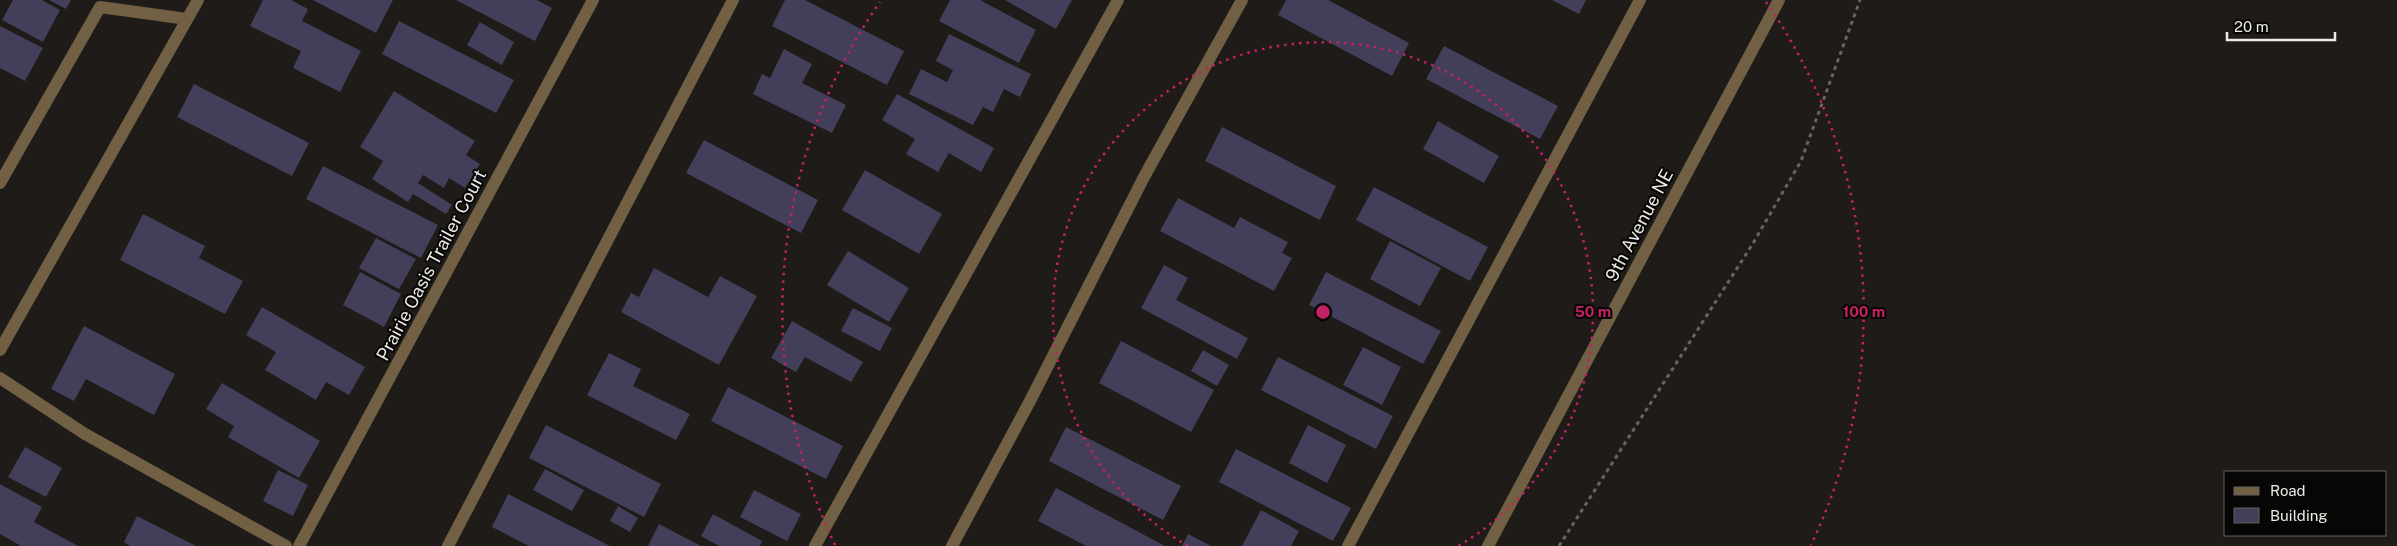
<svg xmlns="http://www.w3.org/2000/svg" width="2397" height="546" viewBox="0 0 2397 546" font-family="'Public Sans',sans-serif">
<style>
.building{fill:#433e59}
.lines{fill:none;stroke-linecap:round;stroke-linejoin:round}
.path{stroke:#676562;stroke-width:3;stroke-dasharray:4 4;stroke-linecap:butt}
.minor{stroke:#716043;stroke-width:12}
.tertiary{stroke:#716043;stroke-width:12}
.ring{fill:none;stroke:#c42262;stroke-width:2.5;stroke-dasharray:2.5 5}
.labels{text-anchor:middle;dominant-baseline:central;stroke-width:4;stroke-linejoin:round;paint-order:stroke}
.street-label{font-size:18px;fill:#eceae7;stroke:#070605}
.centre{fill:#c42262;stroke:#070605;stroke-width:2.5}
.ring-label{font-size:15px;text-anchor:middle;font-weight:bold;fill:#c42262;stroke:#070605;stroke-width:4;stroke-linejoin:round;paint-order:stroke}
</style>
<rect width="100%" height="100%" fill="#1e1b18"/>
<path class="building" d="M13,0h29l18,10 -17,32 -41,-22z
M49,0h22l-5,9z
M263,0h28l17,9 -6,12 59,30 -21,41 -47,-24 8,-17 -51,-25z
M313,0h80l-17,33z
M456,0h81l15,8 -17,33z
M785,0h20l99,51 -17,34 -115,-59z
M950,0h30l56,30 -17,33 -80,-42z
M1005,0h67l-16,29z
M1286,0h42l81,43 -17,33 -114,-61z
M1552,0h34l-7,14z
M399,21l115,59 -18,33 -114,-59z
M480,22l34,20 -12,23 -35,-20z
M0,26l43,22 -18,33 -25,-13z
M949,34l82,40 -11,23 -16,-8 -11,23 -10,-5 -10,18 -64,-31 12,-25 26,13 6,-12 -17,-9z
M1444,46l114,60 -18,33 -114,-60z
M784,49l28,15 -10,19 44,22 -14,28 -79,-39 9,-20 8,4z
M194,84l115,59 -17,33 -115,-59z
M394,91l81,50 -9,14 14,9 -15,24 -16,-10 -5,10 -21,-13 -5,8 34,22 -6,9 -33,-20 -5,8 -36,-23 11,-18 -23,-14z
M897,94l97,54 -13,24 -32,-19 -11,19 -32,-18 9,-15 -33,-19z
M1438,121l61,35 -15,27 -61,-34z
M1222,127l114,59 -16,34 -115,-59z
M704,140l114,60 -17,33 -115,-60z
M323,166l115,59 -17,33 -115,-59z
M865,170l77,44 -23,40 -77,-44z
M1374,187l114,60 -18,34 -114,-61z
M1178,198l56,30 6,-11 48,25 -6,11 10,5 -18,33 -114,-60z
M143,214l62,32 -6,12 44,23 -18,33 -105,-54z
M376,238l40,21 -17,30 -40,-21z
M1390,241l51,27 -21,38 -50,-27z
M848,251l61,37 -20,34 -62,-37z
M1164,265l24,13 -12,22 72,38 -11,21 -96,-51z
M654,268l54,29 12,-21 37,20 -38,69 -98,-53 10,-19 8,4z
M360,272l41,22 -17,33 -41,-22z
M1326,272l115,59 -18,33 -114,-59z
M262,307l103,60 -16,28 -23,-13 -10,18 -51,-30 11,-18 -30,-17z
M853,308l39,20 -12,23 -39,-20z
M792,321l71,41 -12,20 -46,-25 -9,15 -25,-14z
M84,326l91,48 -21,41 -68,-36 -12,22 -23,-12z
M1121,341l93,49 -23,42 -92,-49z
M1363,347l38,20 -19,38 -39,-20z
M1203,350l26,15 -12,21 -26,-15z
M609,353l32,16 -8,17 57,28 -14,26 -89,-45z
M1278,357l115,59 -17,33 -115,-59z
M222,383l98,58 -21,37 -71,-41 6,-11 -28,-17z
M728,387l115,59 -17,33 -115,-58z
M546,425l115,59 -17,33 -115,-59z
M1308,425l38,20 -19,38 -38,-20z
M1066,427l115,59 -18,34 -114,-59z
M25,447l37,21 -16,29 -38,-20z
M1236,449l115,59 -18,33 -114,-59z
M545,469l39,21 -12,21 -39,-21z
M278,470l30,15 -15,31 -30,-15z
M0,484l42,23 -8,15 44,24h-57l-21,-12z
M1056,488l109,58h-79l-48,-25z
M754,490l47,24 -14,27 -47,-24z
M508,494l102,52h-81l-37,-19z
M618,506l20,12 -8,14 -20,-11z
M1261,510l38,21 -8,15h-49z
M713,514l49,27 -2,5h-41l-18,-10z
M137,516l59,30h-66l-6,-4z
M659,524l42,22h-53z
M1188,534l23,12h-29z"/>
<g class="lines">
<path class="path" d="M1559,546l193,-301 49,-84 59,-161"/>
<path class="minor" d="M0,183l100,-176 87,12
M0,350l198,-350
M0,378l85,56 201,112
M299,546l294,-546
M448,546l285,-546
M815,546l303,-546
M952,546l78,-145 114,-224 98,-177
M1348,546l292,-546"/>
<path class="tertiary" d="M1488,546l291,-546"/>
</g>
<g class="ring">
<path d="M1188 546A270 270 0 1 1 1458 546"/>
<path d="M835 545A541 541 0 0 1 880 2M1766 2A541 541 0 0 1 1811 545"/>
</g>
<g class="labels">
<g class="street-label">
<text transform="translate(1639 225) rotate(-62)">9th Avenue NE</text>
<text transform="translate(431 265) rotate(-62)">Prairie Oasis Trailer Court</text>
</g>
</g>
<circle cx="1323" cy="312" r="8" class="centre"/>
<g class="ring-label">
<text x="1593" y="317">50 m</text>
<text x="1864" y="317">100 m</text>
</g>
<rect x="2224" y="471" width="162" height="65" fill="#070605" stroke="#63615f"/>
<rect x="2234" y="487" width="25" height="8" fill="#716043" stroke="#63615f"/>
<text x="2270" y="496" font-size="15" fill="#eceae7">Road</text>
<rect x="2234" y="508" width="25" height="15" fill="#433e59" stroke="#63615f"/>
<text x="2270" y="521" font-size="15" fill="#eceae7">Building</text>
<path d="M2227 32v8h108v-8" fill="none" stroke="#eceae7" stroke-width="2.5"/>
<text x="2234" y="32" font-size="15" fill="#eceae7" stroke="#070605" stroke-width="4" paint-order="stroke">20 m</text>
</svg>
